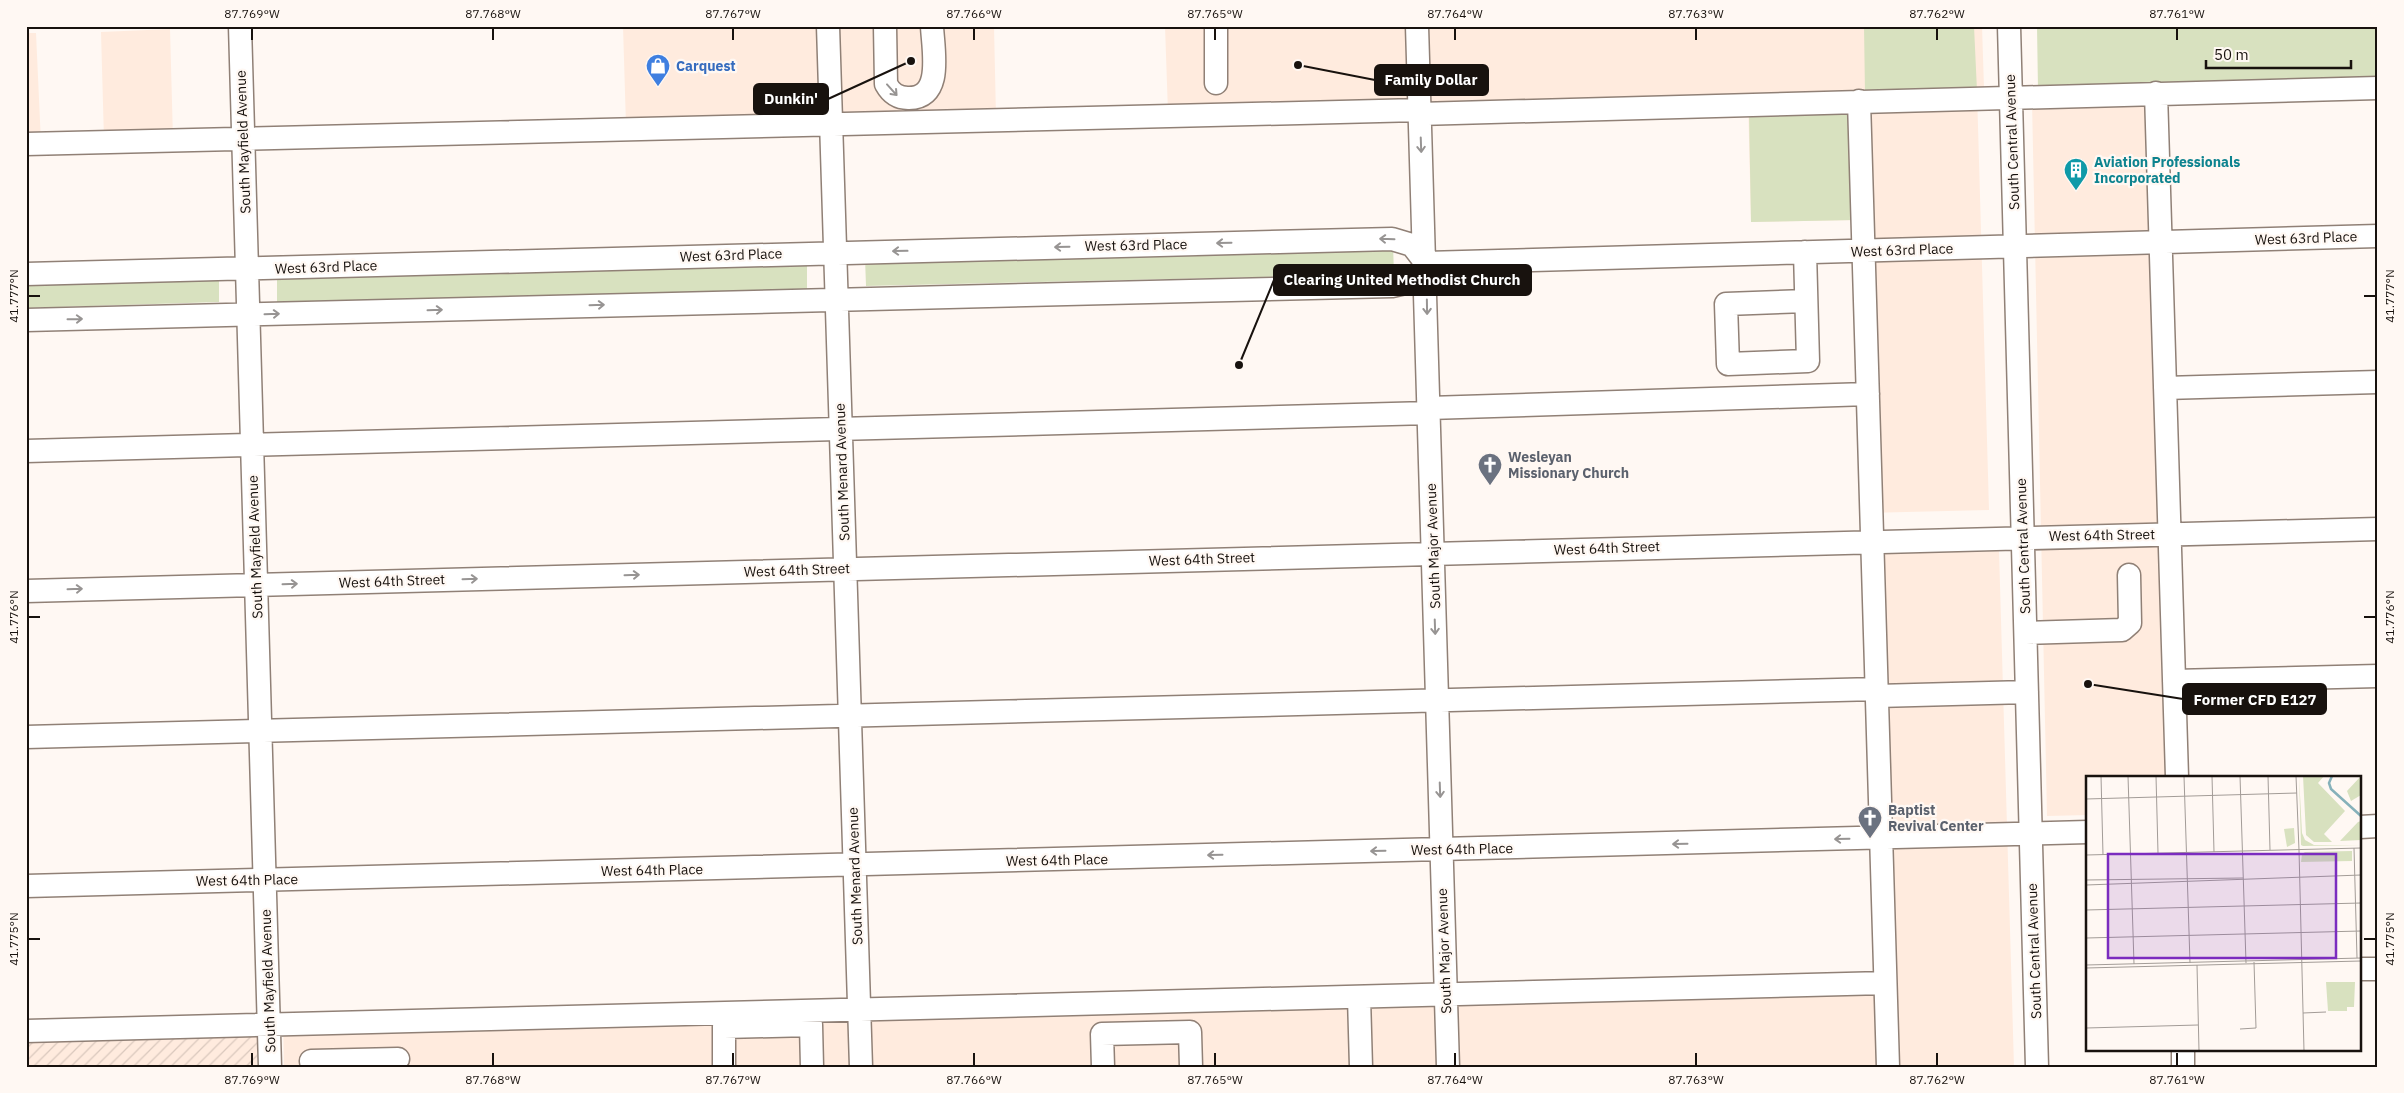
<svg xmlns="http://www.w3.org/2000/svg" width="2404" height="1093" viewBox="0 0 2404 1093" font-family="'IBM Plex Sans',sans-serif">
<style>
.built{fill:#ffebde}
.industrial{fill:url(#industrial-furrows)}
.green{fill:#d8e1bf}
.lines{fill:none;stroke-linecap:round;stroke-linejoin:round}
.minor-casing{stroke:#908076;stroke-width:25}
.minor{stroke:#fff;stroke-width:22}
.oneway{stroke:#979493}
.ticks{fill:none;stroke:#18120e;stroke-width:2}
.labels{text-anchor:middle;dominant-baseline:central;stroke-width:4.5;stroke-linejoin:round;paint-order:stroke}
.shop-label{font-size:14px;font-weight:bold;fill:#366cbe;stroke:#fff8f3;text-anchor:start}
.street-label{font-size:14px;fill:#18120e;stroke:#fff8f3}
.culture-label{font-size:14px;font-weight:bold;fill:#0d838f;stroke:#fff8f3;text-anchor:start}
.worship-label{font-size:14px;font-weight:bold;fill:#5b616d;stroke:#fff8f3;text-anchor:start}
.inset-river{fill:none;stroke:#86b1ba;stroke-width:2.5}
.inset-road{fill:none;stroke:#a39c97;stroke-width:1}
.view{fill:#7b2cbf;fill-opacity:0.15;stroke:#7b2cbf;stroke-width:2.5}
.inset-edge{fill:none;stroke:#18120e;stroke-width:2.5}
.leader{fill:none;stroke:#18120e;stroke-width:2}
.callout-dot{fill:#18120e;stroke:#fff8f3;stroke-width:2}
.callout{fill:#18120e;stroke:#18120e;stroke-width:2}
.callout-label{font-size:15px;text-anchor:middle;font-weight:bold;fill:#fff}
.neatline{fill:none;stroke:#18120e;stroke-width:2}
.ticks-label{font-size:12px;text-anchor:middle;fill:#18120e}
</style>
<defs>
<pattern id="industrial-furrows" width="10" height="10" patternUnits="userSpaceOnUse" patternTransform="scale(1.25)"><rect width="10" height="10" fill="#ffebde"/><path d="M-1 1l2-2M0 10L10 0M9 11l2-2" fill="none" stroke="#dac8bd"/></pattern>
</defs>
<rect width="100%" height="100%" fill="#fff8f3"/>
<path class="built" d="M623,26h371l2,91 -370,9z
M1165,26h817l2,62 -7,3 12,419 -124,3 -10,-293 -104,2 -3,-123 -580,14z
M170,29l3,110 -69,1 -3,-108z
M26,33h10l5,110 -15,1z
M2159,98l18,679h-89v38l-41,1 -15,-714z
M1999,551l15,516h-1730l-1,-48 1597,-42 -14,-423z"/>
<path class="industrial" d="M257,1020v47h-231v-41z"/>
<path class="green" d="M1864,26h110l3,65 -112,3z
M2378,26v55l-340,9 -1,-64z
M1852,112l4,108 -105,2 -2,-107z
M1393,245l1,29 -528,12 -1,-28z
M807,261v28l-530,14v-28z
M219,277v25l-193,6v-25z"/>
<g class="lines">
<defs>
<path id="minor" d="M240,26l30,1041
M828,26l33,1041
M885,26l1,58c5,9 11,14 22,14 36,1 25,-48 24,-72
M1216,26v57
M1417,26l31,1041
M2009,26l28,1041
M2156,93l21,684
M1859,101l29,966
M1419,114l959,-26
M26,144l1393,-34
M1805,252l3,109 -80,3 -2,-60 80,-3
M1426,263l952,-27
M26,274l1366,-35 20,6 14,18
M26,320l1366,-34 22,-5 12,-18
M2165,388l213,-6
M1429,408l439,-14
M26,451l1403,-38
M26,591l2352,-62
M2026,633l96,-3 8,-7 -1,-48
M2174,681l204,-5
M1877,696l150,-4
M26,737l1851,-48
M2360,827l18,-1
M26,886l2062,-54
M2360,969h18
M1359,997l2,70
M26,1031l1859,-48
M2183,1049v18
M312,1067l-1,-6 87,-2
M724,1067v-40l87,-2 1,42
M1103,1067l-1,-33 88,-2 1,35"/>
</defs>
<use href="#minor" class="minor-casing"/>
<use href="#minor" class="minor"/>
</g>
<defs><path id="oneway-shaft" d="M-6 0H5M1.5-3L5.5 0L1.5 3" fill="none" stroke-width="1.6" stroke-linecap="round" stroke-linejoin="round" transform="scale(1.25)"/></defs>
<g class="oneway">
<use href="#oneway-shaft" transform="translate(892 90) rotate(48)"/>
<use href="#oneway-shaft" transform="translate(1421 145) rotate(88)"/>
<use href="#oneway-shaft" transform="translate(1387 239) rotate(-178)"/>
<use href="#oneway-shaft" transform="translate(1224 243) rotate(179)"/>
<use href="#oneway-shaft" transform="translate(1062 247) rotate(179)"/>
<use href="#oneway-shaft" transform="translate(900 251) rotate(179)"/>
<use href="#oneway-shaft" transform="translate(597 305) rotate(-2)"/>
<use href="#oneway-shaft" transform="translate(1427 307) rotate(89)"/>
<use href="#oneway-shaft" transform="translate(435 310) rotate(-2)"/>
<use href="#oneway-shaft" transform="translate(272 314) rotate(-2)"/>
<use href="#oneway-shaft" transform="translate(75 319) rotate(-1)"/>
<use href="#oneway-shaft" transform="translate(632 575) rotate(-2)"/>
<use href="#oneway-shaft" transform="translate(470 579) rotate(-2)"/>
<use href="#oneway-shaft" transform="translate(290 584) rotate(-2)"/>
<use href="#oneway-shaft" transform="translate(75 589) rotate(-2)"/>
<use href="#oneway-shaft" transform="translate(1435 627) rotate(88)"/>
<use href="#oneway-shaft" transform="translate(1440 790) rotate(88)"/>
<use href="#oneway-shaft" transform="translate(1842 839) rotate(179)"/>
<use href="#oneway-shaft" transform="translate(1680 844) rotate(179)"/>
<use href="#oneway-shaft" transform="translate(1378 851) rotate(179)"/>
<use href="#oneway-shaft" transform="translate(1215 855) rotate(179)"/>
</g>
<path class="ticks" d="M252,28v12M493,28v12M733,28v12M974,28v12M1215,28v12M1455,28v12M1696,28v12M1937,28v12M2177,28v12M28,296h12M2364,296h12M28,617h12M2364,617h12M28,939h12M2364,939h12M252,1053v13M493,1053v13M733,1053v13M974,1053v13M1215,1053v13M1455,1053v13M1696,1053v13M1937,1053v13M2177,1053v13"/>
<defs>
<symbol id="shop-pin" viewBox="-11 -11 22 30"><path d="M0 17L-7.5 6A9.5 9.5 0 1 1 7.5 6Z" fill="#3f7fe0" stroke="#fff8f3"/><path d="M-5-2.5h2.3a2.7 3.5 0 0 1 5.4 0H5L5.5 6h-11ZM-1.5-2.5h3a1.5 2.3 0 0 0-3 0Z" fill="#fff"/></symbol>
<symbol id="building-pin" viewBox="-11 -11 22 30"><path d="M0 17L-7.5 6A9.5 9.5 0 1 1 7.5 6Z" fill="#0f9aa8" stroke="#fff8f3"/><path d="M-4-6H4V6H1V3H-1V6H-4ZM-2.5-4.3h1.7v1.8h-1.7ZM.8-4.3h1.7v1.8H.8ZM-2.5-1h1.7V.8h-1.7ZM.8-1h1.7V.8H.8Z" fill="#fff"/></symbol>
<symbol id="church-pin" viewBox="-11 -11 22 30"><path d="M0 17L-7.5 6A9.5 9.5 0 1 1 7.5 6Z" fill="#6b7280" stroke="#fff8f3"/><path d="M-1.2-6h2.4v3.5h3.3v2.4h-3.3V6h-2.4V-.1h-3.3v-2.4h3.3Z" fill="#fff"/></symbol>
</defs>
<g fill-rule="evenodd">
<use href="#shop-pin" x="644" y="52" width="28" height="38"/>
<use href="#building-pin" x="2062" y="156" width="28" height="38"/>
<use href="#church-pin" x="1476" y="451" width="28" height="38"/>
<use href="#church-pin" x="1856" y="804" width="28" height="38"/>
</g>
<g class="labels">
<g class="shop-label">
<text x="676" y="66">Carquest</text>
</g>
<g class="street-label">
<text transform="translate(243 142) rotate(-92)">South Mayfield Avenue</text>
<text transform="translate(2012 142) rotate(-92)">South Central Avenue</text>
<text transform="translate(2306 238) rotate(-2)">West 63rd Place</text>
<text transform="translate(1136 245) rotate(-1)">West 63rd Place</text>
<text transform="translate(1902 250) rotate(-2)">West 63rd Place</text>
<text transform="translate(731 255) rotate(-2)">West 63rd Place</text>
<text transform="translate(326 267) rotate(-2)">West 63rd Place</text>
<text transform="translate(842 472) rotate(-92)">South Menard Avenue</text>
<text transform="translate(2102 535) rotate(-1)">West 64th Street</text>
<text transform="translate(1433 546) rotate(-92)">South Major Avenue</text>
<text transform="translate(2023 546) rotate(-92)">South Central Avenue</text>
<text transform="translate(255 547) rotate(-92)">South Mayfield Avenue</text>
<text transform="translate(1607 548) rotate(-2)">West 64th Street</text>
<text transform="translate(1202 559) rotate(-2)">West 64th Street</text>
<text transform="translate(797 570) rotate(-2)">West 64th Street</text>
<text transform="translate(392 581) rotate(-2)">West 64th Street</text>
<text transform="translate(1462 849) rotate(-1)">West 64th Place</text>
<text transform="translate(1057 860) rotate(-1)">West 64th Place</text>
<text transform="translate(652 870) rotate(-1)">West 64th Place</text>
<text transform="translate(855 876) rotate(-92)">South Menard Avenue</text>
<text transform="translate(247 880) rotate(-1)">West 64th Place</text>
<text transform="translate(1444 951) rotate(-92)">South Major Avenue</text>
<text transform="translate(2034 951) rotate(-92)">South Central Avenue</text>
<text transform="translate(268 981) rotate(-92)">South Mayfield Avenue</text>
</g>
<g class="culture-label">
<text x="2094" y="162">Aviation Professionals<tspan x="2094" dy="16">Incorporated</tspan></text>
</g>
<g class="worship-label">
<text x="1508" y="457">Wesleyan<tspan x="1508" dy="16">Missionary Church</tspan></text>
<text x="1888" y="810">Baptist<tspan x="1888" dy="16">Revival Center</tspan></text>
</g>
</g>
<g transform="translate(2086 776)">
<rect width="275" height="275" fill="#fff8f3"/>
<path d="M213,0l3,57 3,7 9,5h47l-58,1 -2,-1zM217,0h21l-6,7 27,28 -21,23 8,8h-18l-8,-7zM275,0v19l-10,6 -4,-10zM275,45v19l-21,1 18,-19zM266,75v10l-51,1 1,-8 3,-2zM240,206h29l-1,25h-7v4h-19z" fill="#d8e1bf"/>
<path d="M208,52l1,15 -8,4 -3,-18z" fill="#d8e1bf"/>
<path class="inset-river" d="M246,0l-3,7 2,6 30,27"/>
<path class="inset-road" d="M15,0l2,79M42,0l6,188M70,0l2,77M98,0l6,187M126,0l2,76M154,0l6,187M182,0l2,74M210,0l3,74M0,23l211,-6M268,72l3,110M213,74l5,201M0,79l275,-7M0,104l157,-2M0,109l275,-10M0,134l275,-7M0,162l275,-7M0,189l275,-7M111,189l2,86M0,192l275,-7M217,237l23,-1M0,252l112,-3M154,253l16,-1 -2,-66"/>
<path class="view" d="M22,78h228v104h-228z"/>
<rect width="275" height="275" class="inset-edge"/>
</g>
<path class="leader" d="M1298 65L1375 80M911 61L828 99M1239 365L1274 280M2088 684L2183 699"/>
<g class="callout-dot">
<circle cx="1298" cy="65" r="5"/>
<circle cx="911" cy="61" r="5"/>
<circle cx="1239" cy="365" r="5"/>
<circle cx="2088" cy="684" r="5"/>
</g>
<g class="callout">
<rect x="1375" y="65" width="113" height="30" rx="5"/>
<rect x="754" y="84" width="74" height="30" rx="5"/>
<rect x="1274" y="265" width="257" height="30" rx="5"/>
<rect x="2183" y="684" width="143" height="30" rx="5"/>
</g>
<g class="callout-label">
<text x="1431" y="85">Family Dollar</text>
<text x="791" y="104">Dunkin'</text>
<text x="1402" y="285">Clearing United Methodist Church</text>
<text x="2255" y="705">Former CFD E127</text>
</g>
<rect width="2404" height="1093" fill="none" stroke="#fff8f3" stroke-width="55"/>
<path d="M2206 60v8h145v-8" fill="none" stroke="#18120e" stroke-width="2.5"/>
<text x="2214" y="60" font-size="15" fill="#18120e" stroke="#fff8f3" stroke-width="4" paint-order="stroke">50 m</text>
<rect x="28" y="28" width="2348" height="1038" class="neatline"/>
<g class="ticks-label">
<text x="252" y="18">87.769°W</text>
<text x="493" y="18">87.768°W</text>
<text x="733" y="18">87.767°W</text>
<text x="974" y="18">87.766°W</text>
<text x="1215" y="18">87.765°W</text>
<text x="1455" y="18">87.764°W</text>
<text x="1696" y="18">87.763°W</text>
<text x="1937" y="18">87.762°W</text>
<text x="2177" y="18">87.761°W</text>
<text transform="translate(14 296) rotate(-90)" y="4">41.777°N</text>
<text transform="translate(2390 296) rotate(-90)" y="4">41.777°N</text>
<text transform="translate(14 617) rotate(-90)" y="4">41.776°N</text>
<text transform="translate(2390 617) rotate(-90)" y="4">41.776°N</text>
<text transform="translate(14 939) rotate(-90)" y="4">41.775°N</text>
<text transform="translate(2390 939) rotate(-90)" y="4">41.775°N</text>
<text x="252" y="1084">87.769°W</text>
<text x="493" y="1084">87.768°W</text>
<text x="733" y="1084">87.767°W</text>
<text x="974" y="1084">87.766°W</text>
<text x="1215" y="1084">87.765°W</text>
<text x="1455" y="1084">87.764°W</text>
<text x="1696" y="1084">87.763°W</text>
<text x="1937" y="1084">87.762°W</text>
<text x="2177" y="1084">87.761°W</text>
</g>
</svg>
